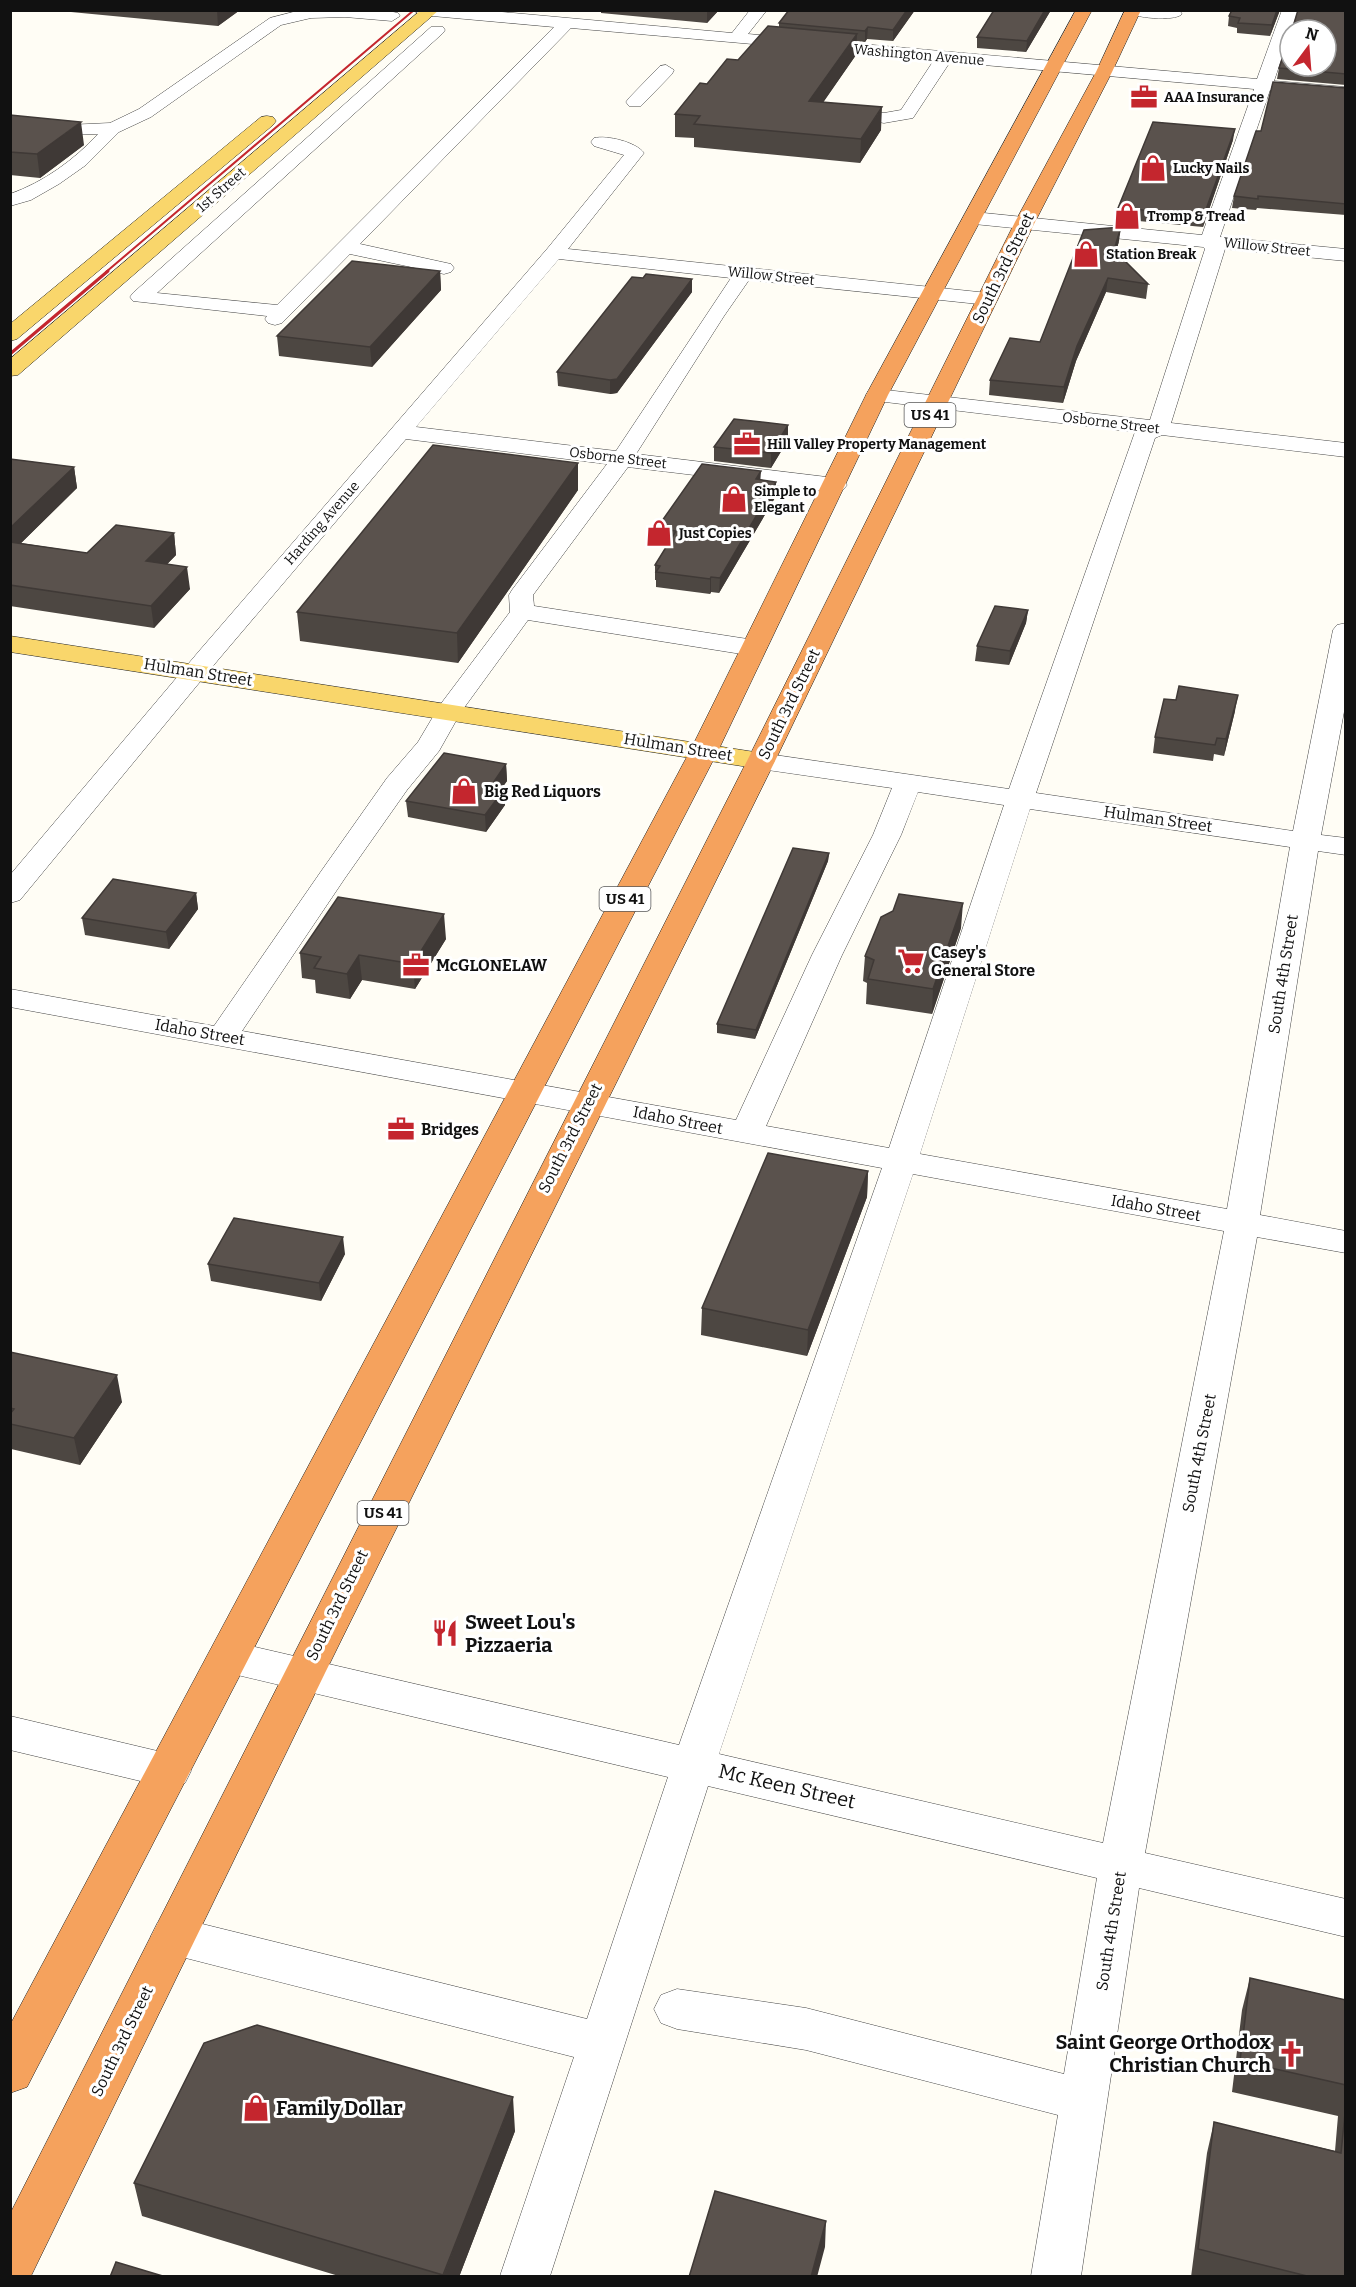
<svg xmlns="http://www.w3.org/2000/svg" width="1356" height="2287" viewBox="0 0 1356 2287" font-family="Bitter,serif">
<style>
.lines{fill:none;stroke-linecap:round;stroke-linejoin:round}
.minor-casing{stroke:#444;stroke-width:1}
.major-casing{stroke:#222;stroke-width:1}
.highway-casing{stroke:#222;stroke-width:1}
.minor{fill:#fff;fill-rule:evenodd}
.major{fill:#f9d66b;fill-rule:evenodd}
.highway{fill:#f5a25d;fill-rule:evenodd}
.rail-far1{stroke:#c4262e;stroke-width:2}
.rail{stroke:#c4262e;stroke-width:3}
.wall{fill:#4d4742}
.shaded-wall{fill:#3f3936}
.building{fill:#5a524d;stroke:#3f3936;stroke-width:1.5}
.labels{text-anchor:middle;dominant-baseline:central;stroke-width:6;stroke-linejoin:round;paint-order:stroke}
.far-street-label{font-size:14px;fill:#111;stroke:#fff}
.far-poi-label{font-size:14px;font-weight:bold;fill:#111;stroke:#fff;text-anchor:start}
.shield{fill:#fff;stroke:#585858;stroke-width:1.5}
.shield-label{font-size:15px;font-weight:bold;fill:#111}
.street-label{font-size:16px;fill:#111;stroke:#fff}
.poi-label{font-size:16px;font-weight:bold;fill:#111;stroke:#fff;text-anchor:start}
.near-poi-label{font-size:20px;font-weight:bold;fill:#111;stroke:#fff;text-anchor:start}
.near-street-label{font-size:20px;fill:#111;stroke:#fff}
</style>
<rect width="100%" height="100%" fill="#fffdf5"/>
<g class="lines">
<defs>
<path id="minor" d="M301,10h82l15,3 2,3 -8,5 -47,-4 -34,1 -30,7 -130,92 -32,15 -33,33 -27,19 -28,16 -21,6v-12c34,-12 64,-34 88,-60l-31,1 -57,-6v-10l57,6 43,-2 29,-14 131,-91z
M413,10h67l252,23 18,-23h17l-19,24 509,45 25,-69h16l-24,71 72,6v10l-76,-7 -50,147 126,12v12l-121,-12 -54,174 175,20v14l-184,-22 -7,3 -119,355 257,38 40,-201 4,-5 9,-2v78l-25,134 25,3v17l-28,-4 -58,364 86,16v22l-89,-16 -112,616 201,46v38l-207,-49 -58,388h-50l27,-161 -252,-65 -129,-21 -16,-6 -7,-14 7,-14 16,-6 129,19 258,66 33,-196 -389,-92 -158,490h-50l74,-219 -400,-102 -16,-5 -7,-14 7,-14 16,-5 413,102 81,-242 -439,-104 -14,-5 -6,-11 6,-11 14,-5 450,104 203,-577 -872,-161v-18l204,37 108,-156 65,-92 31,-36 22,-37 70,-93 -1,-17 3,-5 95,-126 -201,-25 -188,221 -198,240 -10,3v-28l190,-225 347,-401 77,-94 -30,-9 -3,-4 3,-4c13,-3 42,4 50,15l-76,96 420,44 7,2 3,4 -3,4 -7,2 -239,-25 -25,36 -88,138 199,24 8,2 4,5 -4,5 -8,2 -207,-25 -95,128 1,11 220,34 9,3 4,5 -4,5 -9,3 -226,-36 -67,92 -22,39 -32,39 -62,88 -103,153 494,89 76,-165 61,-120 19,-47 -131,-19 -10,-2 -4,-6 4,-6 10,-2 248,36 126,-357 -258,-31 -8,-1 -3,-5 3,-5 8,-1 273,31 55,-171 -2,-2 -229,-23 -7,-2 -2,-4 2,-4 7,-2 228,23 52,-146 -304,-27 -37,56 -29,5 -39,-7 -3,-4 3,-4 6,-1 33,6 17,-3 33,-50 -363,-32 -211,216 91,20 3,4 -3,4 -7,2 -94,-20 -68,69 -7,2 -7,-2 -3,-4 2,-3 -134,-15 -3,-4 3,-4 298,-266h12l2,3 -2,3 -286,260 120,12 277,-278 -133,-12zM559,259l172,19 -115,173 -200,-24zM918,792l86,13 -115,343 -123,-22 76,-171 59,-120zM1030,809l260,38 -63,362 -307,-55zM913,1174l311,57 -121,612 -384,-89z
M1125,11l54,-1 3,4c-7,8 -50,4 -57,-3z
M666,65l8,5 -2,4 -31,32h-12l-3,-4 3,-4 31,-32z
M10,1716l160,38 15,5 6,12 -6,12 -15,5 -160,-38z"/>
<path id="major" d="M421,10h18l-421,365 -8,1v-17z
M267,116l6,1 3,4 -3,4 -256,214 -7,2v-17l251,-207z
M10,636l751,117 10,2 4,6 -4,6 -10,2 -751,-117z"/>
<path id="highway" d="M1076,10h16l-204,385 -170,356 -691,1336 -17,6v-68l680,-1274 176,-356z
M1125,10h16l-29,62 -77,150 -260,539 -450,912 -294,603h-21v-62l737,-1453 268,-539 81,-150z"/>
</defs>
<use href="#minor" class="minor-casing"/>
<use href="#major" class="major-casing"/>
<use href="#highway" class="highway-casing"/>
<use href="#minor" class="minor"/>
<use href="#major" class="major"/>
<use href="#highway" class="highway"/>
<path class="rail-far1" d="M106,272l308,-262"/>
<path class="rail" d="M10,354l98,-83"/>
</g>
<path class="wall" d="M50,10h190l-22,16z
M601,10h118l-12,13 -106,-10z
M789,10h126l-22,31 -26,-2 -2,3 -9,-1v14l-33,47 58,28 -21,33 -166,-16v-9l-19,-1v-23l32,-30 72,-57v-4z
M994,10h57l-25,42 -49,-4v-11z
M1232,10h48l-10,26 -33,-3v-5l-9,-2 1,-10z
M1346,10v75l-69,-6 2,-11z
M1346,88v127l-89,-7 -1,2 -24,-2 2,-12 27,-65z
M10,115l74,30 -44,33 -30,-3z
M1233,140l-30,87 -86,-8 1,-11z
M1119,241l-3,11 32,32 -2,15 -40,-7 -30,69 -13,42 -74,-8 1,-15 50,-38z
M440,271l1,19 -69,77 -93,-11 -2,-20z
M643,278l49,1v13l-75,101 -7,1 -52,-8 -1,-14z
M788,425v15l-17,28 -57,-7v-14z
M10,459l64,8 3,21 -56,55 66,10 87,-20 2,22 -9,9 23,25 -36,39 -144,-22z
M578,463v27l-120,173 -158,-22 -3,-29z
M776,482v14l-57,97 -8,-1 -1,2 -54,-7v-7h-1v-15l13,-20 -11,-2v-15z
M1028,610l-2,13 -17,42 -34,-4 2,-15z
M1235,711l-11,45 -10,-2 -1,7 -60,-8 2,-16z
M506,764l1,17 -5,7 3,17 -19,27 -78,-15 -2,-16z
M829,853l-1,8 -73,178 -38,-6v-9z
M196,893l2,16 -29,40 -84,-14 -3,-17z
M961,928l-29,86 -66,-10 1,-21 -4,-2 2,-25z
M446,939l-31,50 -53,-9 -12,19 -34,-6 -1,-13 -13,-2 -2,-25z
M868,1171l-1,26 -60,159 -106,-21 1,-27z
M345,1254l-24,47 -110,-20 -3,-17z
M10,1352l112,50 -42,63 -69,-16z
M1250,1978l96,22v277h-155l16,-124 7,-31 121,29 3,-35 -106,-24 10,-82z
M515,2131l-56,146h-117l-200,-61 -8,-33z"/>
<path class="shaded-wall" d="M217,10h23l-22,16z
M708,10h11l-12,13v-12z
M907,10h8l-22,31v-11z
M1045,10h6l-25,42 1,-11z
M1277,10h3l-10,26 2,-11z
M868,27l-1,12 -2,3v-11z
M857,34l-1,21 -47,68v-22z
M882,107l-1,23 -21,33 1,-24z
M81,122l3,23 -44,33 -3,-24z
M1235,129l-2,11 -30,87 1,-12z
M1121,227l-2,14 -6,23 1,-14z
M440,271l1,19 -69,77 -2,-20z
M1108,278l-2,14 -30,69 -13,42 1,-16 13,-41z
M692,279v13l-75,101 -7,1v-14z
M788,425v15l-17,28v-15z
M578,463v27l-120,173 -1,-30z
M74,467l3,21 -67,66v-26z
M761,471l-1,14 -4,-6z
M776,482v14l-57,97 1,-15z
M174,533l2,22 -27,28 -3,-22z
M187,567l3,22 -36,39 -3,-22z
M711,577v15l-1,2v-15z
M1028,610l-2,13 -17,42 1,-14z
M1238,695l-3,16 -11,45 2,-17z
M506,764l1,17 -16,21v-16z
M505,788v17l-19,27 -1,-17z
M829,853l-1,8 -73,178 1,-9z
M196,893l2,16 -29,40 -3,-17z
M963,903l-2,25 -29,86 1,-25z
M444,914l2,25 -31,50 -2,-25z
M359,955l3,25 -12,19 -3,-25z
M868,1171l-1,26 -60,159 1,-26z
M343,1237l2,17 -24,47 -2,-18z
M117,1375l5,27 -42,63 -6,-27z
M513,2097l2,34 -56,146h-16z
M826,2221l-1,26 -8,30h-6z"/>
<path class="building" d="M789,10h118l-14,20 -25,-3 -3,4 -86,-8z
M994,10h51l-18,31 -50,-4z
M1232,10h45l-5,15 -34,-2 2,-5 -11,-2z
M1298,10h48v64l-67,-6 11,-33v31h36v-36h-34z
M768,26l89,8 -48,67 73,6 -21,32 -167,-15 6,-8 -25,-2 25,-31 7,1 20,-25 11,1z
M1273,82l73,6v116l-88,-8v3l-24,-3 22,-65h5z
M10,115l71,7 -44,32 -27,-2z
M1153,122l82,7 -31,86 -86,-7z
M1121,227l-7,23 34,34 -40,-6 -31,68 -13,41 -74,-7 20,-42 30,4 44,-112z
M352,261l88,10 -70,76 -93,-11z
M646,274l46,5 -75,100 -7,1 -53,-8 75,-95 11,1z
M734,419l54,6 -17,28 -57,-6z
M433,445l145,18 -121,170 -160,-21z
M10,459l64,8 -64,61z
M702,464l59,7 -5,8 20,3 -56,96 -9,-1 -1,2 -54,-7 4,-6 -5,-1 21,-34 -19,-3z
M116,525l58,8 -28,28 41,6 -36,39 -141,-21v-43l77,11z
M995,606l33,4 -18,41 -33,-5z
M1179,686l59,9 -12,44 -9,-1 -2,7 -60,-8 9,-38 12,1z
M444,753l62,11 -15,22 14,2 -20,27 -79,-14z
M793,848l36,5 -73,177 -39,-6z
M113,879l83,14 -30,39 -84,-14z
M899,894l64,9 -30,86 -65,-10 6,-19 -9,-4 16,-39 12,-6z
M338,897l106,17 -31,50 -54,-9 -12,19 -33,-6 7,-11 -21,-4z
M768,1153l100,18 -60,159 -106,-22z
M234,1218l109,19 -24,46 -111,-19z
M10,1352l107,23 -43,63 -64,-14v-10l4,-5 -4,-1z
M1250,1978l96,22v85l-106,-24z
M257,2025l256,72 -70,178 -309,-92 70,-140z
M1346,2104v173h-35l-113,-28 16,-127 127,31z
M715,2191l111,30 -15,56h-122z
M116,2262l50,15h-56z"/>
<defs>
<symbol id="office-bare" viewBox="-9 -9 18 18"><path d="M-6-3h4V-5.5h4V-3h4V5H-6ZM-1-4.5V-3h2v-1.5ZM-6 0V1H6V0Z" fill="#c4262e" stroke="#fff" stroke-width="2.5" paint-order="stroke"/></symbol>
<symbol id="shop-bare" viewBox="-9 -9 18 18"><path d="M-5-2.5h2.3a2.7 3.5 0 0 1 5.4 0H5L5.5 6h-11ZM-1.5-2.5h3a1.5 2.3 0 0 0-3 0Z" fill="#c4262e" stroke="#fff" stroke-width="2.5" paint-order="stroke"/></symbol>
<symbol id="supermarket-bare" viewBox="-9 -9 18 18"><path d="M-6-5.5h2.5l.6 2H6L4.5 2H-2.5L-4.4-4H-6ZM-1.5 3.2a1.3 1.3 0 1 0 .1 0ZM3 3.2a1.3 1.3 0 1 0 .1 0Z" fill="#c4262e" stroke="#fff" stroke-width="2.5" paint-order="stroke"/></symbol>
<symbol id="restaurant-bare" viewBox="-9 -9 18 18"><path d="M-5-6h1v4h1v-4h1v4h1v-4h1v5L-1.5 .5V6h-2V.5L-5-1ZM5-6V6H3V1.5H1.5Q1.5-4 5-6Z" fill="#c4262e" stroke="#fff" stroke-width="2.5" paint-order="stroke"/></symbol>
<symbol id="church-bare" viewBox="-9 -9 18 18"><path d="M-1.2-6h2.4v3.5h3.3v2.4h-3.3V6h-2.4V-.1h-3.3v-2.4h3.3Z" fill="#c4262e" stroke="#fff" stroke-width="2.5" paint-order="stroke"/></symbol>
</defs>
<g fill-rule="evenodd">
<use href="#office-bare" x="1125" y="78" width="38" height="38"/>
<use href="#shop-bare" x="1134" y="149" width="38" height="38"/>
<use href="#shop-bare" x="1108" y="197" width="38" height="38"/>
<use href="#shop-bare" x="1067" y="235" width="38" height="38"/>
<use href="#office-bare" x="728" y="425" width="38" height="38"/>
<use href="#shop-bare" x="715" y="480" width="38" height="38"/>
<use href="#shop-bare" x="640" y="514" width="38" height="38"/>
<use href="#shop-bare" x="445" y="772" width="38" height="38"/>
<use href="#supermarket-bare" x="892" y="942" width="38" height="38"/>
<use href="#office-bare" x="397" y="946" width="38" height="38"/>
<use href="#office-bare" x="382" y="1110" width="38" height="38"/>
<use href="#restaurant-bare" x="426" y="1614" width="38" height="38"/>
<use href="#church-bare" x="1272" y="2035" width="38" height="38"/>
<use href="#shop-bare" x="237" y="2089" width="38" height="38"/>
</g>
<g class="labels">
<g class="far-street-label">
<text transform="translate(919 55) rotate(5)">Washington Avenue</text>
<text transform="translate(221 190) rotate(-41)">1st Street</text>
<text transform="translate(1267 247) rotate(6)">Willow Street</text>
<text transform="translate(771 276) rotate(6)">Willow Street</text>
<text transform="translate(1111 423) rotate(7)">Osborne Street</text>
<text transform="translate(618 458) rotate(7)">Osborne Street</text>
<text transform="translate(322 523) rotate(-49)">Harding Avenue</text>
</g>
<g class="far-poi-label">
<text x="1164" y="97">AAA Insurance</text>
<text x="1173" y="168">Lucky Nails</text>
<text x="1147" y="216">Tromp &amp; Tread</text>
<text x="1106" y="254">Station Break</text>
<text x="767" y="444">Hill Valley Property Management</text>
<text x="754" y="491">Simple to<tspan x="754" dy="16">Elegant</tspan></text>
<text x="679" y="533">Just Copies</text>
</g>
<g class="shield">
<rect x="904.5" y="403" width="51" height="24" rx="4.5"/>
<rect x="599.5" y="887" width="51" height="24" rx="4.5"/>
<rect x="357.5" y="1501" width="51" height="24" rx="4.5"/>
</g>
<g class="shield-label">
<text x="930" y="415">US 41</text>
<text x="625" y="899">US 41</text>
<text x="383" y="1513">US 41</text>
</g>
<g class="street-label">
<text transform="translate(1003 268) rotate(-64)">South 3rd Street</text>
<text transform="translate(198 672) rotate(9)">Hulman Street</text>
<text transform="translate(789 704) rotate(-64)">South 3rd Street</text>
<text transform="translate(678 747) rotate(9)">Hulman Street</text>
<text transform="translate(1158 819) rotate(8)">Hulman Street</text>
<text transform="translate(1283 974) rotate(-81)">South 4th Street</text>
<text transform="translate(200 1032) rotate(10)">Idaho Street</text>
<text transform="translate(678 1120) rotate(11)">Idaho Street</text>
<text transform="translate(570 1138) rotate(-63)">South 3rd Street</text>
<text transform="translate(1156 1208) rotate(10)">Idaho Street</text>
<text transform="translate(1199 1453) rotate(-79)">South 4th Street</text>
<text transform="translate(337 1605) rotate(-64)">South 3rd Street</text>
<text transform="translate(1111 1931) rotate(-81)">South 4th Street</text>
<text transform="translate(122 2041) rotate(-64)">South 3rd Street</text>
</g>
<g class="poi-label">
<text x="484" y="791">Big Red Liquors</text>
<text x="931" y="952">Casey's<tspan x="931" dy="18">General Store</tspan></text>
<text x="436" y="965">McGLONELAW</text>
<text x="421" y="1129">Bridges</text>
</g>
<g class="near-poi-label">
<text x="465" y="1622">Sweet Lou's<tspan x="465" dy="23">Pizzaeria</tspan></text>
<text x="1271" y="2042" text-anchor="end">Saint George Orthodox<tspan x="1271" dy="23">Christian Church</tspan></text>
<text x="276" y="2108">Family Dollar</text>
</g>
<g class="near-street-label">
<text transform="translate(787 1786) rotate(13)">Mc Keen Street</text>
</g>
</g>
<rect width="1356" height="2287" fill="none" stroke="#111111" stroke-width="24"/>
<g transform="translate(1308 48) rotate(16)"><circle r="28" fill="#ffffff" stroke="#a0a0a0" stroke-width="1.5"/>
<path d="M0-4.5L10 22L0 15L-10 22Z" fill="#c4262e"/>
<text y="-9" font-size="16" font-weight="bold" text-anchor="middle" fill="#111111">N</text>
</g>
</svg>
